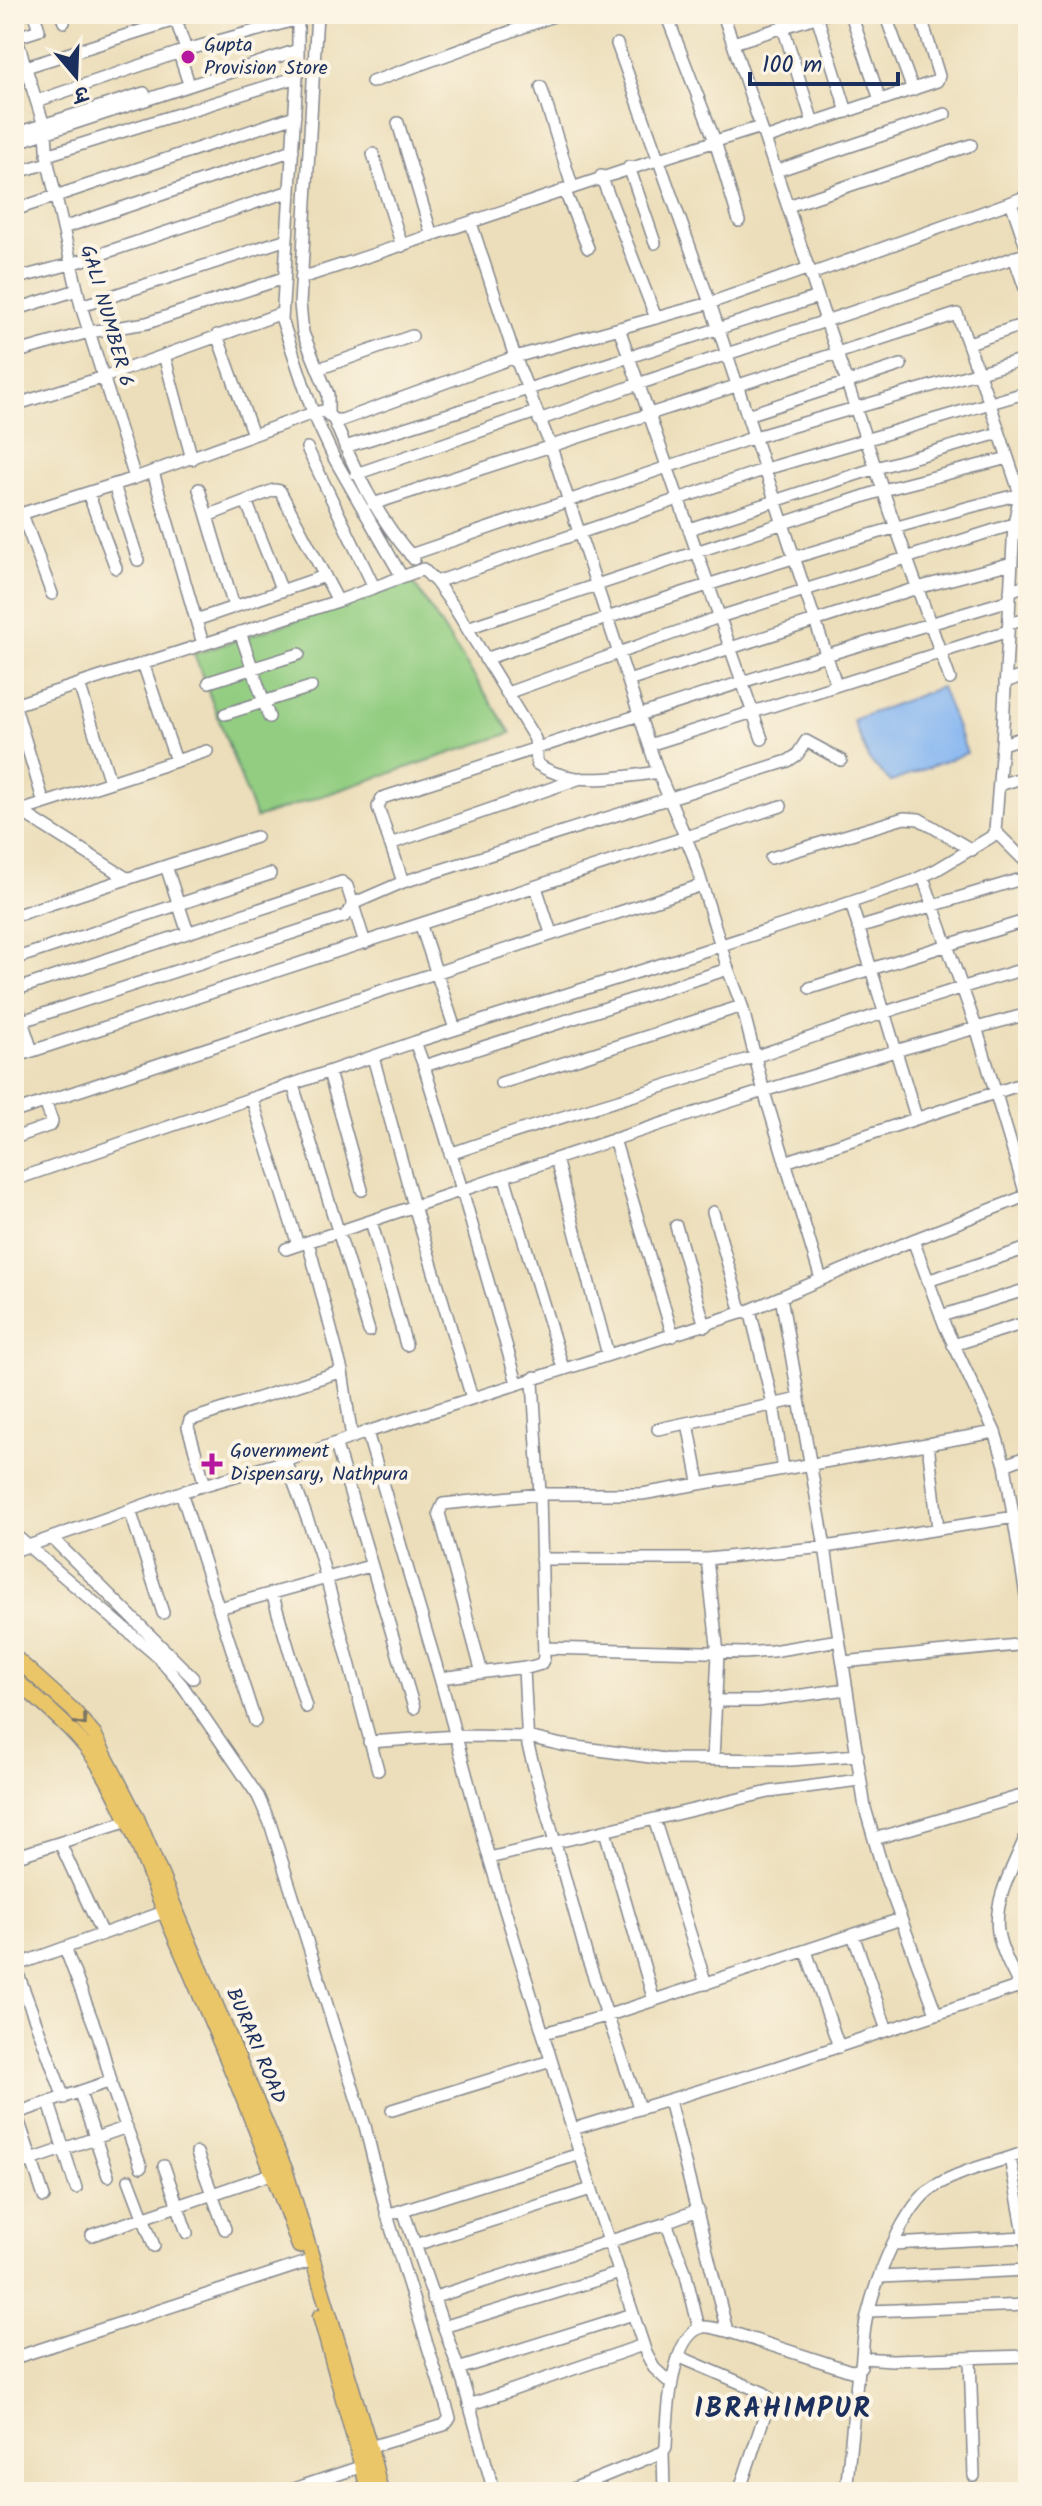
<svg xmlns="http://www.w3.org/2000/svg" width="1042" height="2506" viewBox="0 0 1042 2506" font-family="Kalam,'Playpen Sans Deva',sans-serif">
<style>
.green{fill:#92cd81;stroke:#567e70;stroke-width:2}
.water{fill:#85b6f1;stroke:#5072a8;stroke-width:2}
.lines{fill:none;stroke-linecap:round;stroke-linejoin:round}
.minor-casing{stroke:#84868c;stroke-width:14}
.major-casing{stroke:#84868c;stroke-width:17}
.minor{stroke:#fff;stroke-width:11}
.major{stroke:#ebc669;stroke-width:14}
.oneway{stroke:#797363}
.poi-dot{fill:#b5179e;stroke:#fcf5e5;stroke-width:3}
.labels{text-anchor:middle;dominant-baseline:central;stroke-width:8;stroke-linejoin:round;paint-order:stroke}
.poi-label{font-size:20px;fill:#1b2f5e;stroke:#fcf5e5;text-anchor:start}
.street-label{font-size:20px;fill:#1b2f5e;stroke:#fcf5e5}
.district-label{font-size:28px;font-weight:bold;letter-spacing:2px;fill:#1b2f5e;stroke:#fcf5e5}
</style>
<rect width="100%" height="100%" fill="#fcf5e5"/>
<filter id="ink" filterUnits="userSpaceOnUse"><feTurbulence type="fractalNoise" baseFrequency=".0125" numOctaves="2"/><feDisplacementMap in="SourceGraphic" scale="16" xChannelSelector="R" yChannelSelector="G"/><feConvolveMatrix kernelMatrix="1 2 1 2 8 2 1 2 1" color-interpolation-filters="sRGB"/></filter>
<filter id="wash" filterUnits="userSpaceOnUse"><feTurbulence type="fractalNoise" baseFrequency=".006" numOctaves="4" result="noise"/><feDisplacementMap in="SourceGraphic" scale="32" xChannelSelector="R" yChannelSelector="G"/><feGaussianBlur stdDeviation="1.8" result="paint"/><feColorMatrix in="noise" values="0 0 0 0 0 0 0 0 0 0 0 0 0 0 0 0 0 1.4 0 .05"/><feComposite in="paint" operator="in"/></filter>
<g filter="url(#wash)">
<rect width="100%" height="100%" fill="#ecdeba"/>
<path class="green" d="M413,582l98,151 -255,85 -62,-164z"/>
<path class="water" d="M941,687l26,66 -76,29 -22,-22 -16,-40z"/>
</g>
<g filter="url(#ink)">
<g class="lines">
<defs>
<path id="minor" d="M61,14l3,8
M298,14v46l-16,260 31,93 21,45 68,119
M317,14l-17,290 3,29 25,61v18
M666,14l49,127 24,80
M723,14l167,497 60,168
M851,14l29,86
M885,14l28,76
M817,16l30,96
M175,17l11,33
M783,27l30,96
M14,30l32,102 2,31 33,143 54,172
M17,37l22,-7 -5,-16
M733,43l92,-29
M617,44l93,259 126,381
M179,53l8,25
M26,67l168,-53
M372,82l187,-68
M541,87l31,99
M37,101l149,-51 112,-31
M398,123l34,113
M14,134l130,-41
M765,139l172,-58 2,-5 -19,-62
M14,143l284,-93
M373,154l29,92
M47,155l250,-78
M629,167l26,76
M776,171l169,-57
M14,173l34,-10
M601,176l55,142
M564,189l24,59
M1011,202l17,50
M788,206l183,-61
M14,210l281,-94
M471,223l44,134 36,90 107,325 35,83 35,114 14,37 22,86 57,187
M63,228l230,-78
M1014,257l14,40
M811,274l217,-78
M301,278c154,-49 306,-104 460,-151
M14,279l57,-15 219,-73
M81,306l206,-67
M14,310l63,-20
M619,328l143,411
M217,335l36,100
M969,343l59,-20
M14,353l75,-21 58,-9 137,-45
M164,355l28,104
M318,369l94,-33
M14,405l90,-28 178,-64
M747,415l154,-50
M334,420c22,53 42,96 80,139
M539,420l99,-36 390,-131
M345,447l473,-150
M307,448l67,139
M153,472l50,172
M356,474l180,-62
M114,485l24,75
M199,489l35,118
M88,493l28,75
M246,501l36,90
M373,504l584,-190 33,90 30,90 -6,30 -12,220 -7,87 -4,6 -55,33 -26,12c-164,57 -330,108 -495,160
M22,514l30,80
M14,516l121,-38 178,-65 11,-2 10,9h8l173,-63 195,-54 99,-35
M207,516l67,-26 6,1 58,110
M689,529l187,-61 123,-35
M410,555l345,-118 273,-79
M436,582l330,-113 262,-77
M1010,591l18,-7
M196,620l129,-44
M1009,624l19,-6
M467,628l416,-138 125,-32
M240,632l29,85
M485,659c177,-60 353,-119 535,-165l8,-6
M143,663l33,98
M628,681l289,-93 95,-25
M209,682l90,-28
M1005,682l23,-8
M79,684l31,98
M507,693l212,-76 295,-93
M14,703l30,100
M14,705l324,-104 85,-32 13,13 18,25 81,132 2,25c35,23 82,14 121,8
M225,714l86,-27
M1002,744l26,-8
M649,745l359,-114
M999,785l29,-9
M14,807l114,72
M21,811l186,-60
M995,831l33,33
M390,844l191,-66
M771,858l133,-40 15,1 53,31
M166,866l90,-29
M923,877l53,150 50,168
M403,882l-25,-75 4,-9 444,-143 184,-55
M536,887l15,46
M851,903l65,214
M14,916l152,-50 22,67
M421,926l34,103
M858,928l170,-51
M14,959l256,-85
M810,988l218,-68
M14,990l328,-108 5,4 18,57
M14,996l18,55
M22,1021l323,-105 12,-14 46,-20 385,-121 9,-6 9,-14 35,19
M14,1057l767,-251
M373,1057l41,149 58,192
M329,1072l33,118
M501,1083l241,-77
M293,1085l76,246
M252,1099l46,146
M14,1112l688,-227
M14,1138l37,-13 1,-4 -7,-19
M614,1139l59,197
M450,1154c101,-36 205,-63 307,-98 90,-31 179,-62 271,-88
M556,1159l52,196
M785,1162l243,-80
M504,1176l59,192
M14,1180l401,-138 9,24
M713,1212l29,101
M371,1221l35,124
M676,1226l29,100
M913,1240l32,86 50,106 10,33 23,143
M308,1242l34,129 10,67
M286,1249c246,-81 491,-169 742,-235
M927,1281l101,-33
M781,1297l44,250 40,261 19,65 52,140
M750,1310l23,94 10,64
M941,1316l87,-27
M953,1345l75,-23
M535,1377l-2,5 7,112 4,164 -3,6 -17,5 4,77 59,211 52,150
M517,1383l-55,-193 -38,-124 304,-97
M688,1423l11,59
M658,1429l141,-30
M367,1432l73,246 85,-11
M928,1444l10,84
M336,1445l78,263
M286,1461l33,90 59,219
M1005,1465l23,-9
M205,1485l-17,-58 2,-7 152,-49
M181,1492l74,229
M130,1510l33,103
M14,1534l143,122 25,29 76,111 12,27 95,303 22,89 63,203 -6,7 -81,24
M52,1538l141,140
M14,1551l167,-59 105,-31 81,-29 383,-122 163,-70 115,-45
M541,1559h166l118,-12 190,-30
M707,1559l11,94 -5,106
M272,1593l34,114
M219,1608l151,-42
M544,1648l200,5 28,-2 67,-11
M843,1662l185,-18
M482,1673l-43,-160 4,-9 97,-10h102l353,-62
M440,1678l49,180
M717,1701h41l89,-12
M369,1742l88,-6 71,1 34,8 103,14 126,1 67,-5
M654,1819l52,165
M605,1831l49,170
M1028,1831c-12,31 -35,67 -30,101 4,24 20,49 30,70
M874,1839l154,-45
M60,1843l42,91
M14,1857l121,-38
M853,1935l34,95
M806,1951l33,96
M14,1966l158,-57
M15,1966l49,132
M544,2033l62,-17 295,-97
M110,2082l31,85
M80,2093l28,83
M669,2100l58,231
M49,2103l27,85
M392,2110l159,-49
M16,2113l28,84
M14,2114l97,-33 -12,-43 -34,-90
M573,2129l204,-62 243,-81
M197,2153l28,76
M1010,2158l18,96
M14,2166l113,-39
M164,2166l23,67
M129,2180l25,66
M403,2210l60,172 31,110
M698,2210l-27,10 -4,5 18,46 14,57
M387,2215l193,-61
M92,2235l185,-63
M893,2244l132,-7
M415,2245l176,-56
M881,2277l147,-7
M432,2298l235,-75
M869,2311l159,-6
M443,2327l177,-54
M680,2357l84,36 6,6 -31,93
M14,2358l299,-98
M862,2358l30,2 136,-4
M970,2358l4,118
M458,2369l175,-55
M670,2383l-16,-15 -8,-15 -66,-199 -91,-296 280,-66 90,-12
M469,2405l174,-60
M663,2452l1,40
M285,2492l78,-26
M565,2492l98,-40 3,-5c1,-26 4,-113 37,-120 8,-1 17,3 24,4l124,40 7,-1
M846,2492l12,-122 3,-4c2,-16 2,-34 6,-50 9,-36 36,-111 68,-130 28,-17 63,-23 93,-35"/>
<path id="major" d="M14,1657l59,53 22,26 42,82 148,351 85,278 11,45
M14,1678c29,27 63,53 84,86 31,49 50,108 72,161 46,106 91,212 129,321
M320,2316l49,176"/>
</defs>
<use href="#minor" class="minor-casing"/>
<use href="#major" class="major-casing"/>
<use href="#minor" class="minor"/>
<use href="#major" class="major"/>
</g>
<defs><path id="oneway-chevron" d="M-2-3.5L2.5 0L-2 3.5" fill="none" stroke-width="1.6" stroke-linecap="round" stroke-linejoin="round" transform="scale(2)"/></defs>
<use class="oneway" href="#oneway-chevron" transform="translate(82 1721) rotate(49)"/>
</g>
<g class="poi-dot">
<circle cx="188" cy="57" r="8"/>
<path d="M208 1452h8v8h8v8h-8v8h-8v-8h-8v-8h8z"/>
</g>
<g class="labels">
<g class="poi-label">
<text x="204" y="46">Gupta<tspan x="204" dy="23">Provision Store</tspan></text>
<text x="230" y="1452">Government<tspan x="230" dy="23">Dispensary, Nathpura</tspan></text>
</g>
<g class="street-label">
<text transform="translate(106 316) rotate(74)">GALI NUMBER 6</text>
<text transform="translate(255 2046) rotate(67)">BURARI ROAD</text>
</g>
<g class="district-label">
<text x="783" y="2409">IBRAHIMPUR</text>
</g>
</g>
<rect width="1042" height="2506" fill="none" stroke="#fcf5e5" stroke-width="48"/>
<g transform="translate(76 76) rotate(161)" stroke="#fcf5e5" stroke-width="6" paint-order="stroke">
<path d="M0-6L14 30L0 20L-14 30Z" fill="#1b2f5e"/>
<text y="-12" font-size="22" font-weight="bold" text-anchor="middle" fill="#1b2f5e">उ</text>
</g>
<path d="M750 72v12h148v-12" fill="none" stroke="#1b2f5e" stroke-width="4"/>
<text x="762" y="72" font-size="24" fill="#1b2f5e" stroke="#fcf5e5" stroke-width="6" paint-order="stroke">100 m</text>
</svg>
